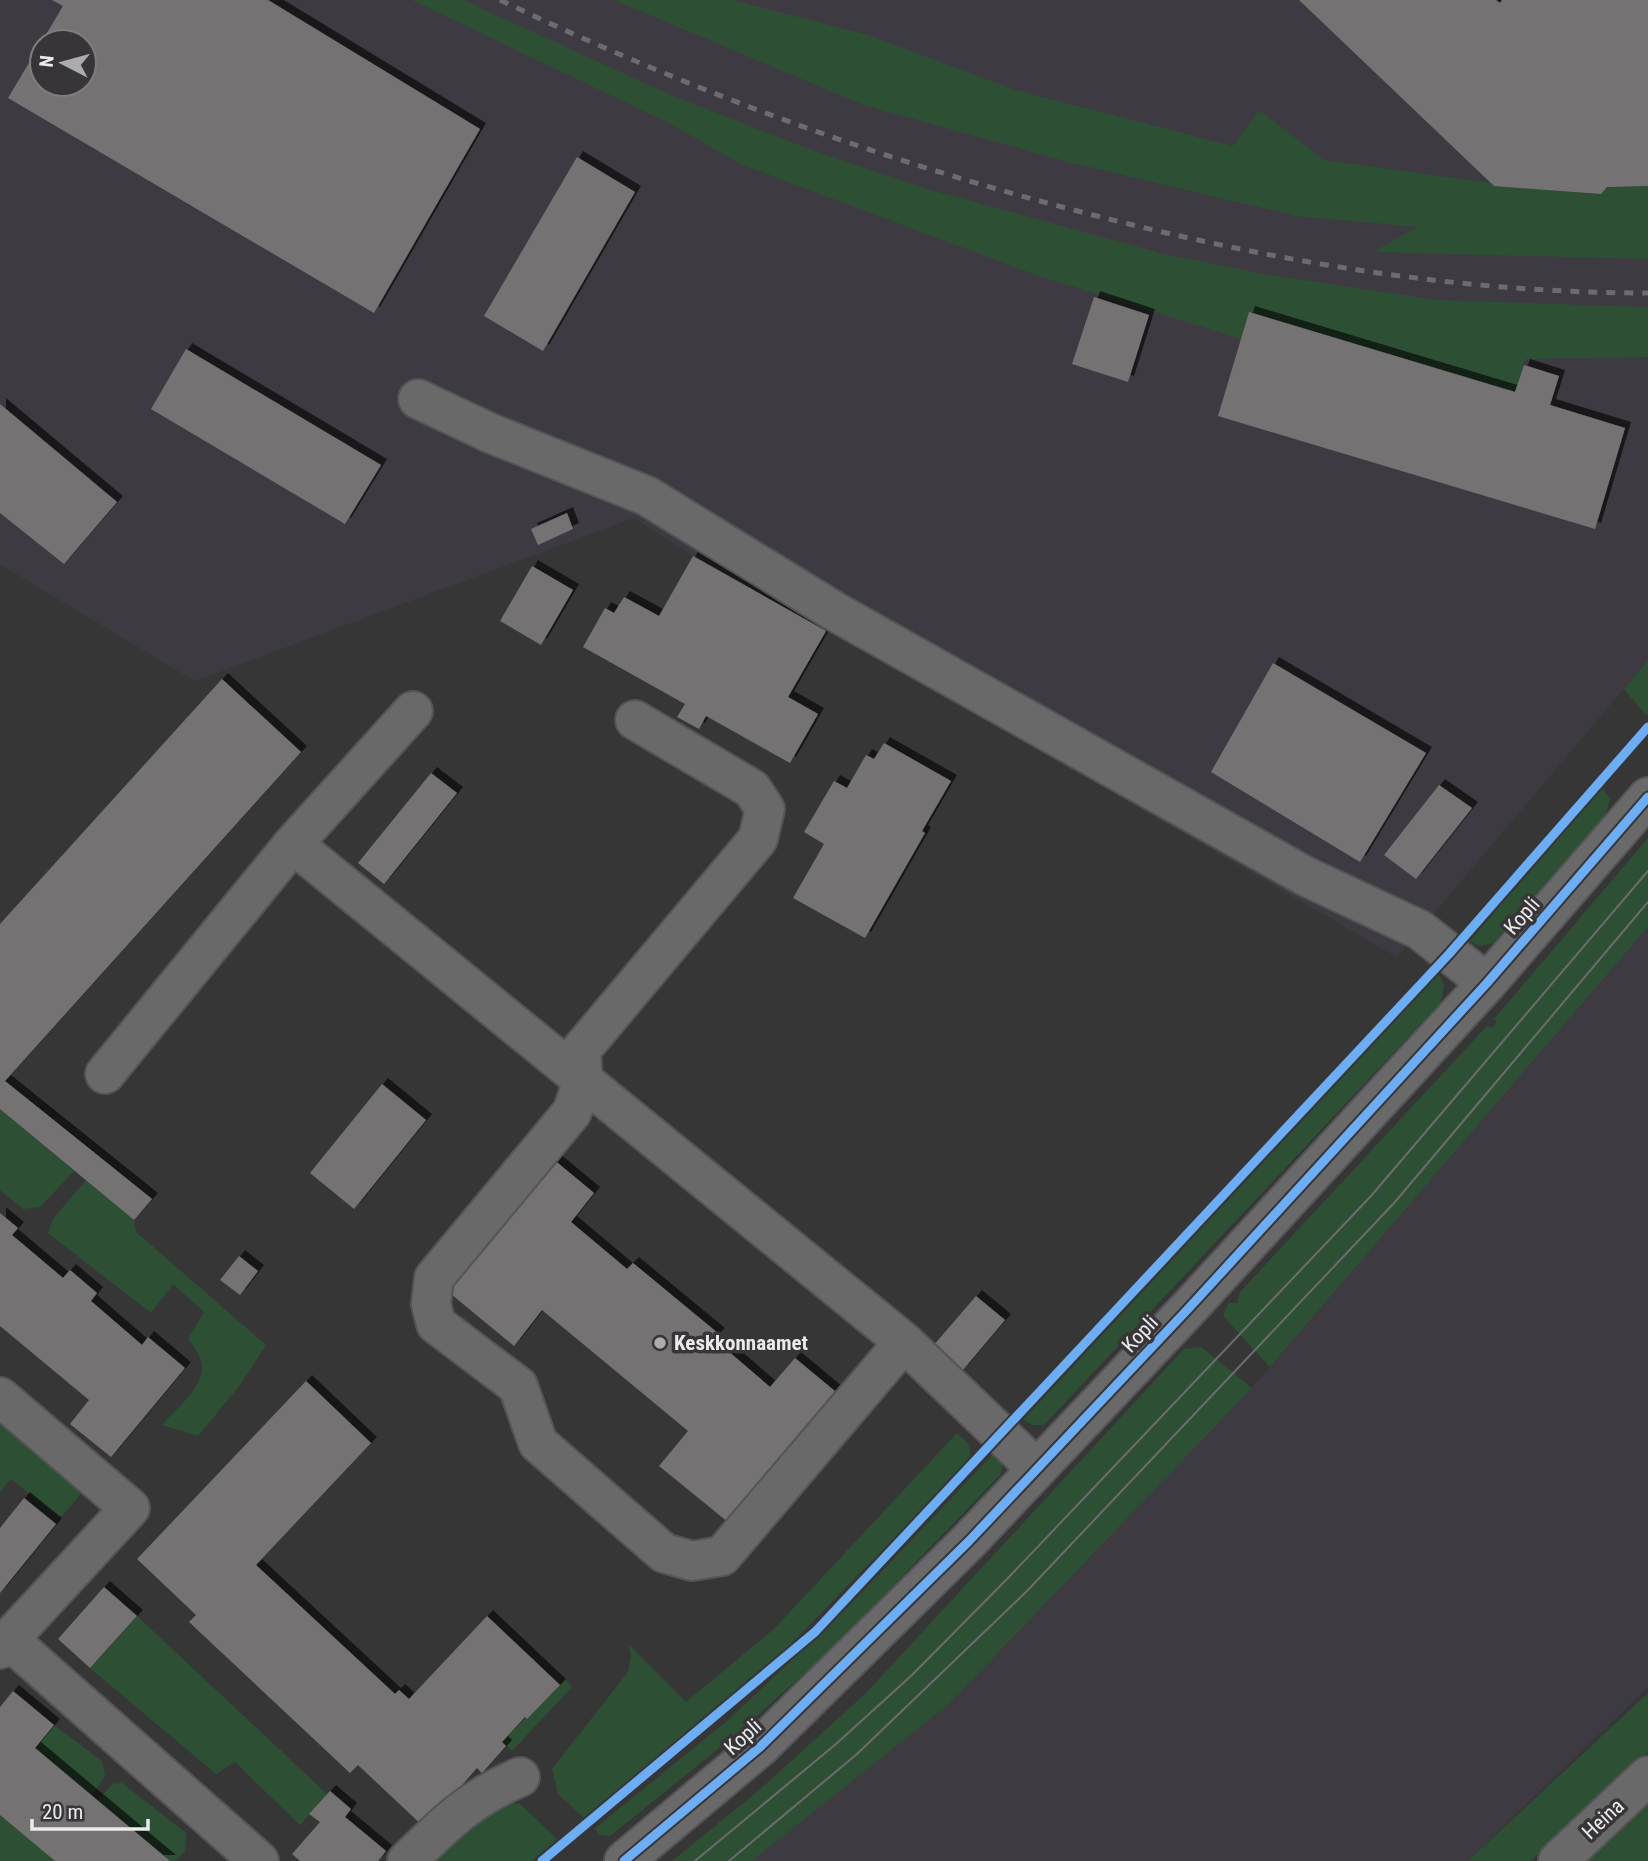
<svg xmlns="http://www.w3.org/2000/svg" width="1648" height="1861" viewBox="0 0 1648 1861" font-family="'Roboto Condensed',sans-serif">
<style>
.built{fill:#3e3a42;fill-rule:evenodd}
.green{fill:#2d5035}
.building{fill:#747273;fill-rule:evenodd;filter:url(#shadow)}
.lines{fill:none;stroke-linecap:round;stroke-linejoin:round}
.minor-casing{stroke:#545355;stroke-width:42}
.path{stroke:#727272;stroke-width:4.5;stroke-dasharray:5 3.5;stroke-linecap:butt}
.minor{stroke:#69696a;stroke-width:38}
.tram{stroke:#6c6c6d;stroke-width:2}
.rail{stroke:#6c6c6d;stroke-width:5;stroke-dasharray:9 9;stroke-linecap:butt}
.cycleway-casing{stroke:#373538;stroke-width:13}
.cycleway{stroke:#6dadf4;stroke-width:9}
.poi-dot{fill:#acabad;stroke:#373538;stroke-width:2.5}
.labels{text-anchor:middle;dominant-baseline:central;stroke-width:7;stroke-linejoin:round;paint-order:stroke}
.street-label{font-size:21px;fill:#ebeaec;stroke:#373538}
.poi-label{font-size:21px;font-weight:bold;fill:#ebeaec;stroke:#373538;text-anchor:start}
</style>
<defs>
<filter id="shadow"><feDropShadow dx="6" dy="-6" stdDeviation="0" flood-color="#0009"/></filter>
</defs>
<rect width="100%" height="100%" fill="#373637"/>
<path class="built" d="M0,0h1648v660l-251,297 -540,-312 -164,-89 -59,-38 -439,163 -195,-117zM42,42h42v42h-42z
M1648,927v760l-180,174h-716l197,-157 310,-324z"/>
<path class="green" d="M412,0h51l210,96 136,53 118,40 237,65 100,20 173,26 211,7v50l-123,2 -10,33 -266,-80 -8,27 -202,-63 -301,-113 -65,-38z
M614,0h117l134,34 150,56 218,56 26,-36 65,50 166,23 4,3 106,8 7,-7 41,-1v73l-276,-7 46,-25 -122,-11 -228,-54 -204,-57z
M1648,660v53l-2,2 -22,-26z
M1602,788l8,11 -5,17 -112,127 -14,3 -9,-5z
M1648,838v89l-378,440 -47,-51 5,-13h9l3,-11 247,-266 6,2 4,-6 -3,-3z
M1439,974l5,11 -3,17 -397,423h-11l-10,-5z
M0,1109l74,62 -34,36 -17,2 -23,-19z
M86,1180l48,40 2,12 130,113 -26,40 -42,51 -36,-11c26,-29 59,-50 26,-86l16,-27 -31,-28 -22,29 -103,-80 5,-14z
M1201,1347l51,41 -303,316 -197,157h-80l85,-69 109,-99 318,-344z
M0,1421l76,63 4,11 -20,23 -49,-39 -11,13z
M957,1433c10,9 16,13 12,28l-180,185 -205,172 -26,-24 -6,-25 76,-97 3,-15 -2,-12 57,57 89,-74z
M998,1449l6,12 -4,14 -168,174 -99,88 -123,99 -9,-1 -7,-6 133,-108 121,-114z
M137,1616l190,178 -27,31 -65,-63 -19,12 -126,-106z
M565,1679l7,8 -60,64 -10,-9z
M1648,1693v59l-117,109h-63z
M54,1725l48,36 3,15 -13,20 -57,-48z
M122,1783l64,50 -1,18 -9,10h-6l-72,-61 14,-16z
M1648,1798v63h-66z
M497,1802l23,2 37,35 -25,22h-110z
M0,1815l55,46h-55z"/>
<path class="building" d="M52,0h216l212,129 -106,184 -366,-215 55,-92zM42,42h42v42h-42z
M1299,0h197l4,3 2,-3h146v186l-41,1 -6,7 -107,-8z
M577,157l58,35 -92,159 -59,-35z
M1094,297l55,18 -21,67 -56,-18z
M1249,312l266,80 9,-27 35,11 -9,29 75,23 -30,101 -377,-113z
M186,349l195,116 -36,59 -194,-115z
M0,404l117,98 -53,62 -64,-51z
M567,513l6,16 -35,16 -7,-16z
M693,556l133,75 -38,66 30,17 -28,49 -84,-47 -7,13 -22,-12 8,-13 -102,-57 22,-39 9,5 10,-16 35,19z
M532,566l41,24 -32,55 -41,-24z
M1273,663l153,90 -66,109 -149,-90z
M222,679l79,73 -296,329 147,118 -18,21 -134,-111v-185z
M884,743l67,38 -29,50 3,2 -60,105 -72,-40 31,-54 -20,-12 30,-51 13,7 19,-33 8,4z
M431,773l26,20 -73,91 -26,-21z
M1439,785l33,23 -56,71 -32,-24z
M382,1084l44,36 -72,89 -44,-36z
M547,1154l47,39 -23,29 56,47 6,-6 86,71 -5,5 56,48 25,-29 47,39 -108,130 -75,-61 29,-35 -146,-121 -28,36 -74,-61z
M0,1213l18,15 -6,7 51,43 7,-8 27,23 -6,8 51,44 6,-8 37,31 -74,89 -41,-33 19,-24 -89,-74z
M239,1256l19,15 -18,24 -20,-15z
M976,1296l29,24 -43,51 -29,-25z
M306,1381l65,62 -115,122 139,129 4,-4 10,9 78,-83 73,69 -33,34 -2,-2 -23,25 4,4 -24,27 -5,-5 -52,60 -67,-63 -8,8 -161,-151 7,-7 -59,-56z
M24,1498l32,26 -56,69v-65z
M104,1587l33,29 -47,52 -32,-29z
M13,1691l41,34 -19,23 135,113h-115l-55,-46v-108z
M330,1791l21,18 -6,8 41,34 -8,10h-78l-8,-7 28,-32 -11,-8z"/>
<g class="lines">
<defs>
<path id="minor" d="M418,399l72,34 157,63 187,115 471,265 115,54 67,53
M635,720l117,69 13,20 -7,30 -177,211 2,31 -11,31 -138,166 -3,26 5,20 82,62 20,57 126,110 28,8 30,-5 182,-214
M293,844l120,-133
M105,1074l188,-230 611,498 133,127
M0,1397l130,111 -130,141
M8,1639l251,222
M407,1861c39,-38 62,-62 113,-84
M624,1861l136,-114 209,-206 219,-232 299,-326 161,-186
M1558,1861l90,-85"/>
</defs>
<use href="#minor" class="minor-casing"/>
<path class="path" d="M1475,925l173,-198
M1026,1406l398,-426
M542,1861l273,-229 160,-171"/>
<use href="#minor" class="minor"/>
<path class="tram" d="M695,1861l141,-117 76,-69 97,-98 362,-381 277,-325
M729,1861l128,-107 170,-163 368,-389 253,-300"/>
<path class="rail" d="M500,0c195,93 387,163 597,216 180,46 364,77 551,77"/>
<defs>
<path id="cycleway" d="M542,1861l273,-229 634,-678 199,-227
M624,1861l136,-114 209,-206 219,-232 299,-326 161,-186"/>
</defs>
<use href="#cycleway" class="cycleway-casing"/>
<use href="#cycleway" class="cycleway"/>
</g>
<circle class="poi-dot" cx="660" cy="1343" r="7"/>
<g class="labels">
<g class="street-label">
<text transform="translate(1522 916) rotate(-49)">Kopli</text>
<text transform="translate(1140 1334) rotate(-47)">Kopli</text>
<text transform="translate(743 1737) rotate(-42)">Kopli</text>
<text transform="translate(1603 1819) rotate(-43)">Heina</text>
</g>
<g class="poi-label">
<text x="674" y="1343">Keskkonnaamet</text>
</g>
</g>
<g transform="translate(63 63) rotate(276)"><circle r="33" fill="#373538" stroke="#7f7d80" stroke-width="2"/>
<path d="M0-5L12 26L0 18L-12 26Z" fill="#acabad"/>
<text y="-10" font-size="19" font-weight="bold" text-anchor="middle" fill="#ebeaec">N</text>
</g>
<path d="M32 1819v10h116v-10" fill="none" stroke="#ebeaec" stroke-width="3.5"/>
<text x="42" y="1819" font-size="21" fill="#ebeaec" stroke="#373538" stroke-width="5" paint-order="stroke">20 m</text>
</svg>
